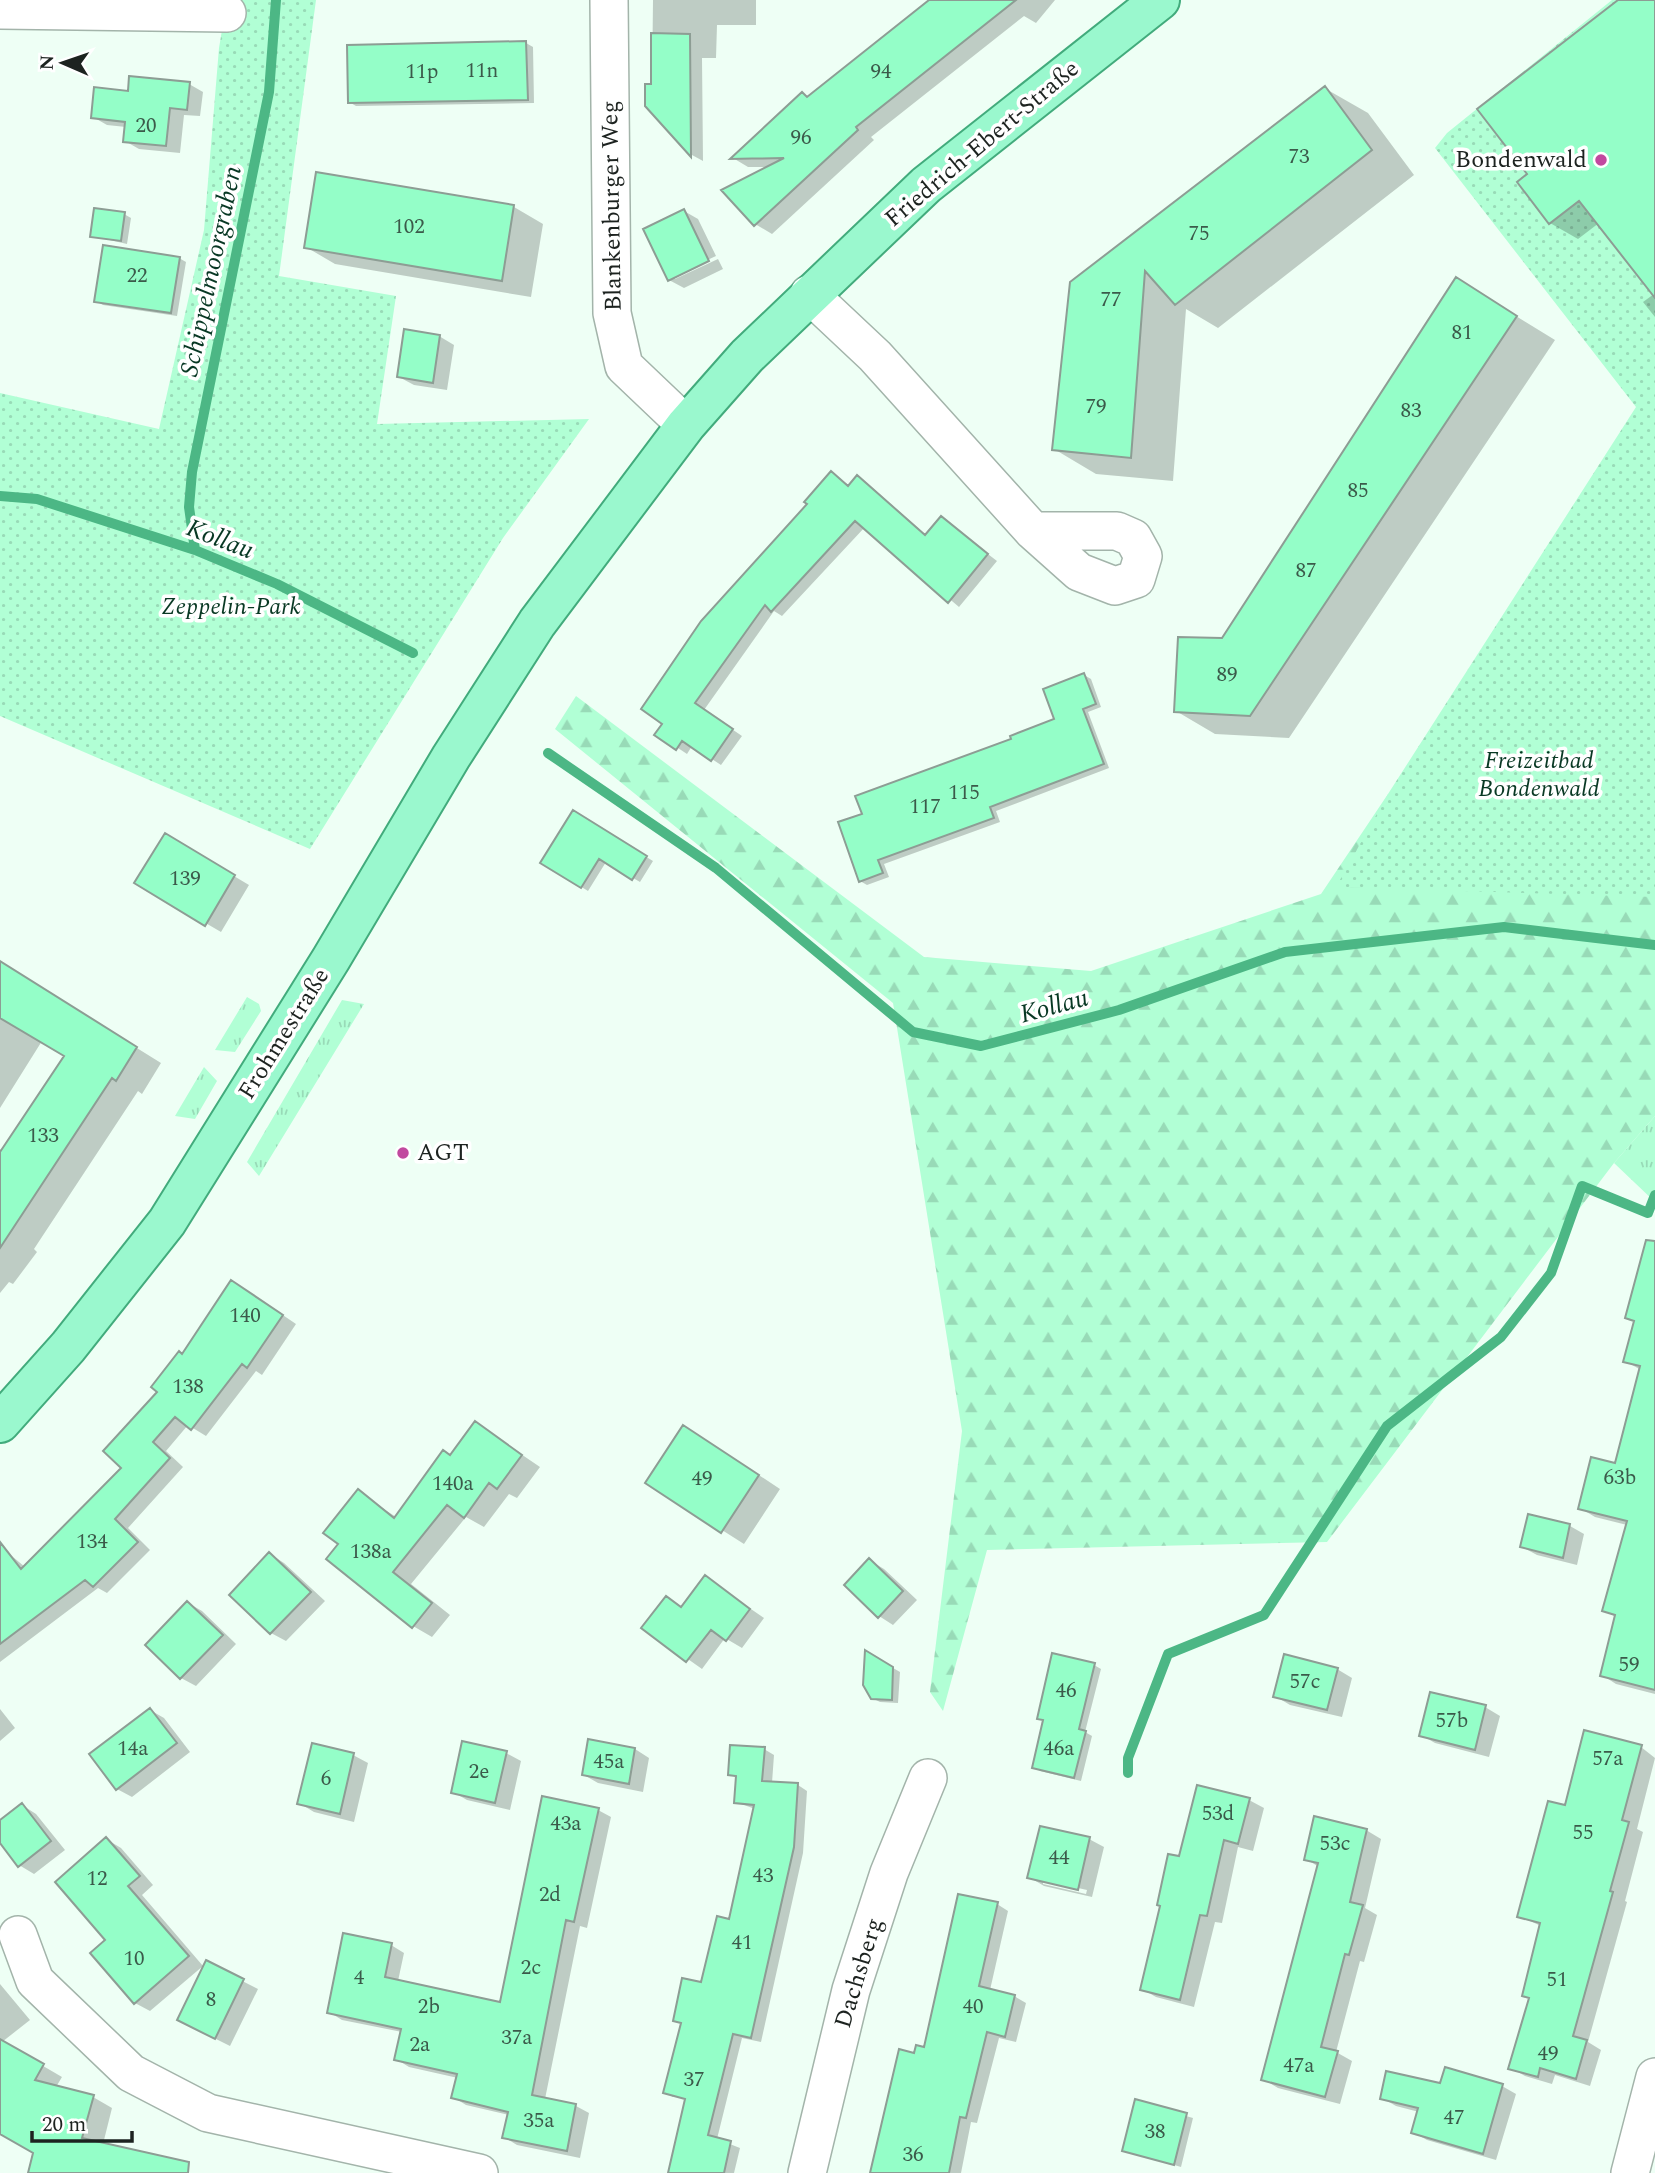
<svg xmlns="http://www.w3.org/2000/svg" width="1655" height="2173" viewBox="0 0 1655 2173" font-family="Spectral,serif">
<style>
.grass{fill:url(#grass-tufts)}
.forest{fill:url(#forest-firs)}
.park{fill:url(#park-dots)}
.shadow{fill:#0003;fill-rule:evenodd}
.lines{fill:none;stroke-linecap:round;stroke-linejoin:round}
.stream{stroke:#4cb785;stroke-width:10}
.building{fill:#94fec8;stroke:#8d9d94;stroke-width:2}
.street-casing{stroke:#a3b4aa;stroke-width:40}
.primary-casing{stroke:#42ab7c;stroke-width:42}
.street{stroke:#fff;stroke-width:37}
.primary{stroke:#9af8ce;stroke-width:38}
.poi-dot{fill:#c1499f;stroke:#fff;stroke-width:2.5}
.labels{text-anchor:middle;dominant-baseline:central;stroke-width:7;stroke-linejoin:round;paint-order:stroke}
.number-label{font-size:21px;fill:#3b5a4a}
.street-label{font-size:24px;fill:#1d2320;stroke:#fff}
.poi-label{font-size:24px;fill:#1d2320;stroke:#fff;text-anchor:end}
.park-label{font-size:24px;font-style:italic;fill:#093924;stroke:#fff}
.water-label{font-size:26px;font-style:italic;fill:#083824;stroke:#fff}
</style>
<defs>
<pattern id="grass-tufts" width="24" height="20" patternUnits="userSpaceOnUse" patternTransform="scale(1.75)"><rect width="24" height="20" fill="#b1ffd5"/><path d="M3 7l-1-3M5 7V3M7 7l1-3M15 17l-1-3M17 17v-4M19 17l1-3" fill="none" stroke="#98dab7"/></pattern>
<pattern id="forest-firs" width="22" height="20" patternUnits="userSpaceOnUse" patternTransform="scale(1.75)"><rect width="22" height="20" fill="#b1ffd5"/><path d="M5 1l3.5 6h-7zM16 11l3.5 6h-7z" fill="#98dab7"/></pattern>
<pattern id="park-dots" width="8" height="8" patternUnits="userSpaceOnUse" patternTransform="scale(1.75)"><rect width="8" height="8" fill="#b1ffd5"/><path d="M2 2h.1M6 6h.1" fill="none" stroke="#98dab7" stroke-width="1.8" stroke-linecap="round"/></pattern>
</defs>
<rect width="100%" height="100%" fill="#eefff5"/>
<path class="grass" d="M247,997l12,7 2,7 -26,41 -20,-2z
M342,1000l22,4 -105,172 -12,-14z
M204,1067l13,14 -22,38 -20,-3z
M1655,1116v86l-41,-39z"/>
<path class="forest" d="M576,696l348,261 167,14 230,-77 67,-100 267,49v273l-41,47 -287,379 -340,8 -44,161 -13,-19 32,-261 -69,-428 -338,-274z"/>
<path class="park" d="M227,0h89l-37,276 117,20 -19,128 212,-5 -86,119 -193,311 -310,-133v-323l159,36 45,-199 15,-182z
M1612,0h43v897l-319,-10 52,-93 248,-387 -201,-259 12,-15z"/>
<path class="shadow" d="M653,0h103v25h-39l-1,33h-14l1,103 -11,-6 -46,-50 6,-20z
M932,0h123l-19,23 -12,-7 -153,121 3,3 -102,94 -17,-10 15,-57h-22l-15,-9 70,-64 6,3z
M1618,0h37v317l-12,-15 11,-8 -55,-71 -21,16 -28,-16 -20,-49z
M526,43l7,4 1,56 -178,3 -7,-4z
M189,84l14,8 -3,24 -16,-1 -4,38 -41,-4 -14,-8 1,-14 -19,-2 -14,-8 36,-24z
M1326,89l42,24 46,62 -196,153 -32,-19 -13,172 -77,-7 -42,-25 18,-166z
M318,174l196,33 29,17 -12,73 -196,-33 -29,-17z
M684,211l14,8 18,37 -41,19v4l43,-20 5,10 -39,19 -15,-8z
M124,214l7,4 -4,26 -35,-8z
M179,258l7,4 -9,54 -74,-11 -7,-4z
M1456,279l99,61 -266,398 -74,-4 -39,-23z
M439,336l15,9 -7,45 -33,-5 -15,-8z
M831,473l19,13 7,-9 10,6 60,53 14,-18 56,43 -38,46 -94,-80 -83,89 -8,-5 -70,99 38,26 -21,29 -29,-19 -5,8 -30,-20z
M1084,675l7,4 10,28 -13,5 21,56 -113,43 4,11 -116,42 5,13 -22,8 -7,-4 4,-66 192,-95z
M574,813l79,48 -13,21 -34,-20 -18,29 -45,-28z
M165,835l84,50 -28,47 -84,-49z
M0,963l161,100 -19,31 -4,-3 -104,158 3,3 -24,32 -4,-2 -9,11v-144l3,2 63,-96 -24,-14 -42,67z
M1655,1282v412l-39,-10 -14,-9 14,-58 -12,-7 23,-85 -32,-8 -15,-9 36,-43 25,-95 -16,-9 11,-39 -8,-4z
M246,1290l50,34 -34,51 -6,-4 -50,65 -18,-11 -22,26 17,16 -55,61 22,22 -43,43 -9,-5 -98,74v-105l7,-5 18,15 99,-99 36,-76 23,-36z
M475,1423l65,44 -23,31 -8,-4 -25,33 -18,-10 -55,67 39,31 -18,22 -19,-11 -73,-82 18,-52 38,25 55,-61z
M706,1440l74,49 -36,55 -96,-61z
M1530,1516l40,10 14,8 -7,31 -40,-10 -15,-8z
M270,1554l14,9 41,38 -39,40 -15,-8 -40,-38z
M869,1560l15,9 33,31 -24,25 -14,-9z
M706,1578l58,40 -22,30 -17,-10 -23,31 -58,-41 22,-30 17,10z
M188,1603l14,8 34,33 -40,42 -15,-8 -34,-33z
M867,1653l33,19 -2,31 -18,-1 -8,-4z
M1094,1665l7,4 -16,63 7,4 -11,45 -41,-10 -6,-4 11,-46 -6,-3z
M1337,1669l15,9 -10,39 -52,-12 -15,-9z
M1485,1707l15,9 -11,41 -54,-14 -14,-8z
M0,1709l15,19 -15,13z
M150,1710l14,8 26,34 -58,45 -15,-8z
M590,1741l45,8 14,9 -6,34 -45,-9 -14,-8z
M1641,1747l14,11 -18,71 6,3 -18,69 2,1 -39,140 13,8 -11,36 -35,-11 -3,9 -27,-8 -14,-8 20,-69 -7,-4 17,-69 -22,-10 47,-109z
M764,1749l10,6 -2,28 26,2 9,6 -4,62 -42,189 -19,-4 -25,101 23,9 -6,25h-60l20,-74 -21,-5v3l-8,-5 17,-68 -7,-4 27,-35 29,-64 24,-112 -19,-7 2,-23 -8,-5z
M506,1753l15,8 -11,49 -43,-10 -14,-8z
M353,1755l15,8 -14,59 -40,-10 -15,-9z
M1249,1800l15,8 -11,43 -15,-4 -16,76 -7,-1 -21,85 -38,-10 -14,-8 38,-131z
M22,1805l14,9 29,36 -31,24 -15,-9 -19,-25v-18z
M598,1810l13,7 -24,111 -7,-2 -35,173 31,7 13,7 -9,45 -63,-13 -13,-8 5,-22 -43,-10 -13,-8 5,-19 -49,-11 -13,-8 6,-27 -60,-12 -13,-8 62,-67 13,8 -6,28 103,23z
M1366,1830l15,9 -16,69 12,7 -13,47 -4,-1 -24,91 16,9 -12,43 -62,-16 -15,-9 56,-212 -13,-8z
M106,1839l15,9 32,37 -11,10 61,71 -53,45 -15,-8 -43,-50 15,-13z
M1089,1839l15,8 -12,50 -48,-11 -15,-9zM1043,1880l44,10 -1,4 -43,-10z
M997,1904l11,7 -18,79 24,6 12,7 -10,39 -17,-4 -22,85 -6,-1 -10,51h-89l29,-121 14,3 10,-6z
M207,1963l51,26 -28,57 -36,-18z
M0,1984l30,36 -28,22 60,35 -6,10 37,10 19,11 -9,36 85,29h-159l6,-21 -35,-20z
M1441,2085l61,1 14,8 -20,66 -69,-20 -14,-8 6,-20 -23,-6 -14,-8z
M1137,2102l56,16 -12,49 -57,-17z"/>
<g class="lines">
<path class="stream" d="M0,496l37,3 158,51 82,34 136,69
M195,550l-6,-43 3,-35 77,-380 7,-92
M548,753l168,115 197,164 68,14 138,-36 166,-58 219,-25 151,18
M1128,1773v-15l40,-104 96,-39 123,-189 114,-89 50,-64 31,-87 66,27 7,-18"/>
</g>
<path class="building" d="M929,0h87l-160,127 2,3 -104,96 -33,-36 63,-32 -54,1 72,-67 5,5z
M1618,0h37v298l-76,-97 -30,23 -32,-42 10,-8 -50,-65z
M651,33l39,1 1,123 -46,-51v-22h6z
M526,41l2,59 -180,3 -1,-58z
M129,76l61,6 -3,28 -17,-2 -4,38 -43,-4 2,-20 -34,-4 3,-31 34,4z
M1325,86l47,64 -197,155 -30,-34 -14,187 -79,-8 18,-168z
M316,172l198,33 -12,76 -198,-33z
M94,208l31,4 -4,29 -31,-4z
M684,209l25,52 -41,20 -25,-52z
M103,245l77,12 -9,56 -77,-11z
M1456,277l61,39 -267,400 -76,-4 4,-75 44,1z
M404,329l36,6 -7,48 -36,-6z
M831,471l17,15 9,-11 68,60 16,-19 47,38 -40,49 -93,-82 -84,91 -6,-7 -70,98 38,26 -22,32 -29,-20 -6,9 -22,-15 8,-11 -21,-15 60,-88 106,-117 -3,-2z
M1084,673l12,31 -13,5 21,55 -114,43 4,11 -116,42 5,13 -24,9 -21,-60 24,-8 -7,-18 156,-57 -1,-3 44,-17 -11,-30z
M573,810l74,46 -15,24 -33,-21 -18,29 -41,-25z
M165,833l70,42 -30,51 -71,-43z
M0,961l137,86 -21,34 -4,-3 -112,170v-96l64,-96 -64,-38z
M1646,1240l9,1v449l-55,-14 15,-61 -13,-4 25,-90 -49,-12 13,-52 24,6 25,-97 -17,-4 11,-41 -9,-3z
M231,1280l52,35 -36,53 -5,-4 -51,66 -16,-13 -22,25 17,16 -55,61 23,23 -45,45 -8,-7 -85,64v-102l21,27 100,-101 -18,-17 54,-59 -6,-5 28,-36 3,3z
M475,1421l47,34 -25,34 -8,-6 -25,35 -17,-13 -54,67 39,31 -20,25 -86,-69 12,-15 -15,-11 35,-44 36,29 49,-68 7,5z
M683,1425l76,50 -38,58 -76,-50z
M1528,1514l42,10 -7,34 -43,-11z
M269,1552l42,40 -41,42 -41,-39z
M869,1558l34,33 -25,27 -34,-33z
M705,1575l45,34 -24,32 -15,-11 -25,32 -45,-34 25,-32 15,11z
M187,1601l36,34 -43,44 -35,-34z
M865,1650l28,17 -1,33 -21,-1 -8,-14z
M1052,1653l43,10 -16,66 7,2 -12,47 -42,-10 11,-48 -6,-1z
M1284,1654l54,14 -11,42 -54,-13z
M1430,1692l56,13 -11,45 -56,-14z
M150,1708l27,35 -61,47 -27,-36z
M1584,1730l58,15 -20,75 7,2 -19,69 3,1 -40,144 14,4 -11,39 -36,-11 -2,9 -30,-8 21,-71 -7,-2 18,-73 -23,-6 31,-116 17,4z
M588,1739l47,9 -6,36 -47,-9z
M462,1741l45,10 -12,52 -44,-10z
M312,1743l42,10 -14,61 -43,-10z
M730,1745l35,2 -3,34 36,2 -4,64 -43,191 -18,-4 -25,101 23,6 -7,32h-56l17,-74 -22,-6 18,-70 -8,-2 9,-43 19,4 16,-66 12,3 25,-114 -20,-2 2,-27 -8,-1z
M1197,1785l53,13 -12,46 -14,-4 -17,76 -7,-1 -20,85 -40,-10 20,-84 -3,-1 11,-51 11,2z
M542,1796l57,12 -25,114 -8,-2 -34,175 44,9 -9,47 -65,-13 6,-26 -57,-14 6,-24 -63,-14 7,-31 -74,-16 16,-80 49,10 -7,34 115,25z
M22,1803l29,38 -33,26 -18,-24v-23z
M1314,1816l53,13 -17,73 13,3 -14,50 -4,-1 -24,93 17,4 -13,46 -64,-17 57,-217 -14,-3z
M1040,1826l50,11 -12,53 -51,-12z
M106,1837l34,39 -12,10 61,70 -55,48 -44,-51 15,-13 -50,-58z
M958,1894l40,8 -19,84 36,9 -10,42 -18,-5 -21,86 -6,-1 -11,56h-79l29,-124 15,4 2,-8 8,2z
M206,1960l38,19 -29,60 -38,-19z
M0,2039l44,25 -9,16 59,15 -12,43 107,24 -1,11h-160l5,-20 -33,-19z
M1445,2067l58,17 -20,70 -72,-21 7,-25 -38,-9 6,-28 54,12z
M1135,2099l52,14 -13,52 -52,-14z"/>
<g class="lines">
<defs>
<path id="street" d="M609,0l3,313 12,53 62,59
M0,10l227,3
M809,294l66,62 158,175 46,41 36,14 21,-7 7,-23 -10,-18 -16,-7h-84
M18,1935l17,46 96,92 77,40 271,60
M807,2173l44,-183 38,-117 39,-95
M1630,2173l25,-96"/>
<path id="primary" d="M0,1423l68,-76 99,-125 164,-263 120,-202 86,-134 149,-198 61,-69 179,-171 234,-185"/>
</defs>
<use href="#street" class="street-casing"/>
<use href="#primary" class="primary-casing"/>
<use href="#street" class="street"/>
<use href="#primary" class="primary"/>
</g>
<g class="poi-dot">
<circle cx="1601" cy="160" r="7"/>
<circle cx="403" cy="1153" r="7"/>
</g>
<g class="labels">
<g class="number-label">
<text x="482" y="71">11n</text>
<text x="422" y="72">11p</text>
<text x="881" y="72">94</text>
<text x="146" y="126">20</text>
<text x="801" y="138">96</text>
<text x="1299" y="157">73</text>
<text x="409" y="227">102</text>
<text x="1199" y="234">75</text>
<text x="137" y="276">22</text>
<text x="1111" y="300">77</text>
<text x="1462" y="333">81</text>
<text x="1096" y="407">79</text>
<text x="1411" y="411">83</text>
<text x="1358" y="491">85</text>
<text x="1306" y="571">87</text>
<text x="1227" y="675">89</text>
<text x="964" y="793">115</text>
<text x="925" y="807">117</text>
<text x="185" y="879">139</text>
<text x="43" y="1136">133</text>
<text x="245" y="1316">140</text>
<text x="188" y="1387">138</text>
<text x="1620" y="1478">63b</text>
<text x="702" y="1479">49</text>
<text x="453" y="1484">140a</text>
<text x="92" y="1542">134</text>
<text x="371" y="1552">138a</text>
<text x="1629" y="1665">59</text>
<text x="1305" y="1682">57c</text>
<text x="1066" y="1691">46</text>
<text x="1452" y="1721">57b</text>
<text x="133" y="1749">14a</text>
<text x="1059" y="1749">46a</text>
<text x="1608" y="1759">57a</text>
<text x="609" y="1762">45a</text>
<text x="479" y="1772">2e</text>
<text x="326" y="1779">6</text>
<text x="1218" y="1814">53d</text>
<text x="566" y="1824">43a</text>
<text x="1583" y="1833">55</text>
<text x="1335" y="1844">53c</text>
<text x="1059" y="1858">44</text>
<text x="763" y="1876">43</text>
<text x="97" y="1879">12</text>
<text x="550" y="1895">2d</text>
<text x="742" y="1943">41</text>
<text x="134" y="1959">10</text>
<text x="531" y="1968">2c</text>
<text x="359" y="1978">4</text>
<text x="1557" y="1980">51</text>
<text x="211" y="2000">8</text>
<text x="429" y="2007">2b</text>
<text x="973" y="2007">40</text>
<text x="517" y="2038">37a</text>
<text x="420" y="2045">2a</text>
<text x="1548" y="2054">49</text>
<text x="1299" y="2066">47a</text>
<text x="694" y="2080">37</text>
<text x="1454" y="2118">47</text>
<text x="539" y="2121">35a</text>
<text x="1155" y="2132">38</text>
<text x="913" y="2155">36</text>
</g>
<g class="street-label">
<text transform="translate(982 144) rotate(-40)">Friedrich-Ebert-Straße</text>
<text transform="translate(612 206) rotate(-91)">Blankenburger Weg</text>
<text transform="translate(284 1034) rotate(-58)">Frohmestraße</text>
<text transform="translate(859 1973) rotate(-73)">Dachsberg</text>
</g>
<g class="poi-label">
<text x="1587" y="160">Bondenwald</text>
<text x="417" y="1153" text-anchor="start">AGT</text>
</g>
<g class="park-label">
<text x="231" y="607">Zeppelin-Park</text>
<text x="1539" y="761">Freizeitbad<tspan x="1539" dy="28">Bondenwald</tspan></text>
</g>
<g class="water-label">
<text transform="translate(211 271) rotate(-78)">Schippelmoorgraben</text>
<text transform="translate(220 539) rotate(21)">Kollau</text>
<text transform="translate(1054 1006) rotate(-15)">Kollau</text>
</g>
</g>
<g transform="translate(63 63) rotate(272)" stroke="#ffffff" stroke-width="5" paint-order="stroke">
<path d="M0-5L12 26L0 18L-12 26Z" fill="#1d2320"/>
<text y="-10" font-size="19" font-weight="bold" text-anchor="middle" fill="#1d2320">N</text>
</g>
<path d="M32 2131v10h100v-10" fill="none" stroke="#1d2320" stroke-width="3.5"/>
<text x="42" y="2131" font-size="21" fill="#1d2320" stroke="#ffffff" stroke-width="5" paint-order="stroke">20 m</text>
</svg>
